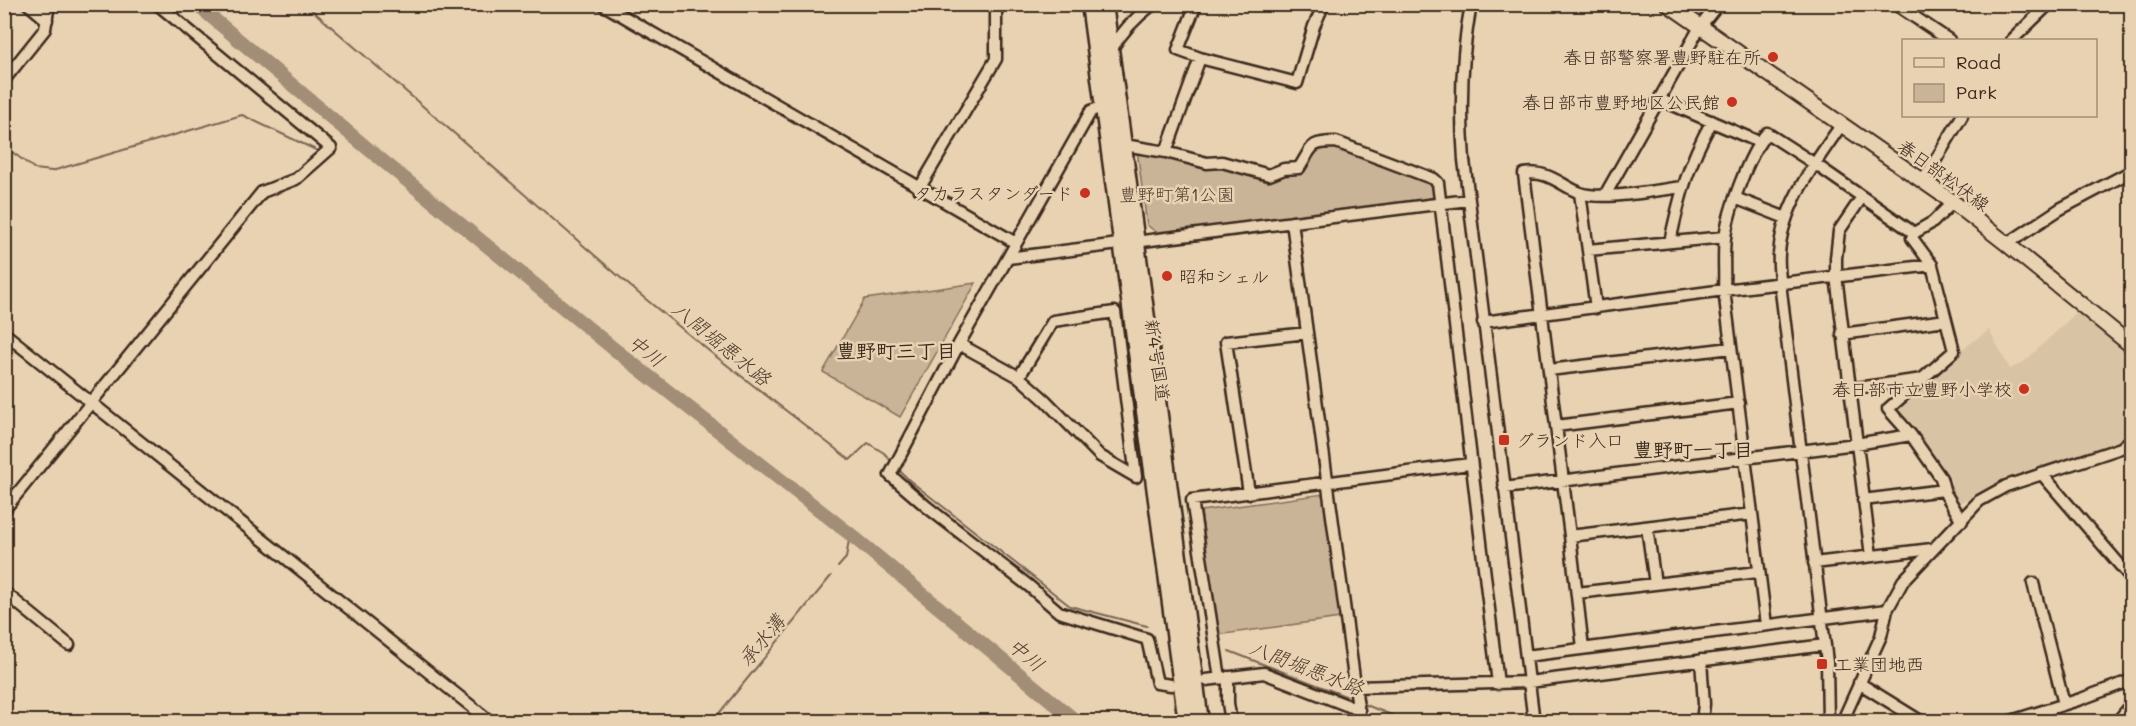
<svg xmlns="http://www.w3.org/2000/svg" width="2136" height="726" viewBox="0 0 2136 726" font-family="Mali,'Klee One',sans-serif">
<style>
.built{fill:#d9c3a5}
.green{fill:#cab497;stroke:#826f5a;stroke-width:1.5}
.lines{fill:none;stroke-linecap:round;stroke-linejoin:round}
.stream{stroke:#796653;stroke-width:2}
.river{stroke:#a28e76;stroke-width:14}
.minor-casing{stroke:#3b2a1e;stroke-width:15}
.major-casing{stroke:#3b2a1e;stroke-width:18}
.highway-casing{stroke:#3b2a1e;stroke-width:21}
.minor{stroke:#e9d2b2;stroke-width:10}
.major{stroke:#e9d2b2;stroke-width:14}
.highway{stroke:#e9d2b2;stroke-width:16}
.poi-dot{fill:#c8321e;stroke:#e9d2b2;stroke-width:2}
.labels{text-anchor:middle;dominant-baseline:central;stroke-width:5;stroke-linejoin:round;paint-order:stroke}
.poi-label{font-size:18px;fill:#3b2a1e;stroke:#e9d2b2;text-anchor:end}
.street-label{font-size:18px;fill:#3b2a1e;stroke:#e9d2b2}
.park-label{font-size:18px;fill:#503f30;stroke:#e9d2b2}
.water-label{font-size:20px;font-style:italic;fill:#503e30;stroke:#e9d2b2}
.neighbourhood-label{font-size:20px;font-weight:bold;fill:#3b2a1e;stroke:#e9d2b2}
</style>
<rect width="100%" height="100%" fill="#e9d2b2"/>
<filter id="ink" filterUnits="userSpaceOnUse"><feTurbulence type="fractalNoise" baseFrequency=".0167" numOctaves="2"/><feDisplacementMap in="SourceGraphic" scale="12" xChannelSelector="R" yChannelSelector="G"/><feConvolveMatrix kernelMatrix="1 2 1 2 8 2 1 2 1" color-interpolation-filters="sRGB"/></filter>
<g filter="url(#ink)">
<path class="built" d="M2078,311l53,44v81l-7,6 -132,45 -30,15h-5l-8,-10 2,-12 -12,-18 -18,-24 -26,-25v-5l62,-55 32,-23 21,39 15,-8z"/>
<path class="green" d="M1326,146l21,3 86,35 4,15 -203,26 -78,7 -9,-7 -10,-75 85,16 62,7 31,-25z
M976,283l-76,134 -77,-45 42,-73z
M1324,494l16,124 -123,17 -16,-124z"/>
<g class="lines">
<path class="stream" d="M305,4l332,288 77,63 136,105 18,-17 16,10 8,9
M4,146l31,23 17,2 190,-56 76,36
M4,341l81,64
M89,409l109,85
M897,468l12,12 161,126 77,20
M838,567l8,-9 4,-24
M1229,651l124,48
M1361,703l48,19
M712,722l119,-146"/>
<path class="river" d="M196,4l171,144 247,201 236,185 227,188"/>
<defs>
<path id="minor" d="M28,4l19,16
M602,4l414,239
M1196,4l-18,46 22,8 97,25 17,-57 10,-22
M1471,4c-10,52 -11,104 -7,156l70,562
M1895,4l54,36
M2012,40l37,-36
M1111,50c11,-19 25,-33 42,-46
M4,80l41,-51 4,-25
M1659,99l100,43
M1104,106l-13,5 -132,233 -69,131 37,32 102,79 30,26 88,27 10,44 14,2
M1124,145l42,7 41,11 15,-1 47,13 15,-6 15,-1c14,-21 9,-26 37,-26l98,37 4,4 60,501
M1166,152l34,-94
M1923,181l39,-65
M919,189l77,-130v-55
M1580,193l16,115
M1605,195l95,-168 18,-23
M1862,197l-23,34 -3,27v18l35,280
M1735,198l51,20
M1292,222l68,500
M1914,233l19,-11 20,-20
M1670,242c10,-47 18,-78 42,-121
M2007,244l53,-35 72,-38
M1588,250l137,-13
M1008,258l460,-58
M1115,312l21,165 -36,-21 -55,-56 -26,-23 34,-56z
M1483,322l241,-32 208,-25
M4,333l487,389
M1842,334l104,-14
M959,344l60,33
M1549,370l182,-22
M1849,389l74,-10
M1556,426l183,-23
M2041,473l91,106
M1504,488l352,-44 55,-9
M1249,493l-23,-151 81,-9
M1863,500l81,-10
M4,510l258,-318 34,-13 35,-31 -174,-144
M1647,527l8,57
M1570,536l182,-22
M1814,563l118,-14
M2033,583l31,121
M4,592l65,53
M1577,593l181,-21
M1766,625l-42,-335c1,-17 -1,-35 1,-52 3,-27 24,-85 42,-105l48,31 99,69 -2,5 20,27 22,86 -66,58 23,26 30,43 4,15 17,28
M1583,648l-13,-112 -46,-362c25,-4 36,11 56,19 23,8 77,-3 102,-6
M1526,656l361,-46
M1701,660l3,44 -2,18
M1228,677v26l3,19
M1220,678l-28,-178 278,-36
M1206,680l58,-7 95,37
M1859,683l63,39
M1356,687l173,-5 296,-37
M1843,720l38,-84 6,-26 16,-29 76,-80 27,-15 115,-38 11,-9
M1828,722l-1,-60 -47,-379c0,-9 -2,-19 -1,-29 3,-49 36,-91 63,-130
M2008,722l73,-23 51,-19
M2117,722l15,-18"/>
<path id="major" d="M1668,4l285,198 54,42 125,102"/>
<path id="highway" d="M1090,4l97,718
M1104,4l96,718"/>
</defs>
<use href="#minor" class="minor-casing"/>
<use href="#major" class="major-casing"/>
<use href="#highway" class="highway-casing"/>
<use href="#minor" class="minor"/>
<use href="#major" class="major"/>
<use href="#highway" class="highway"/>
</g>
</g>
<g class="poi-dot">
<circle cx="1773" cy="57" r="6"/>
<circle cx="1732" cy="102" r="6"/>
<circle cx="1085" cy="193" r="6"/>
<circle cx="1167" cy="276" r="6"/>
<circle cx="2024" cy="389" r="6"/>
<rect x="1498" y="434" width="12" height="12" rx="3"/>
<rect x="1816" y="658" width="12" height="12" rx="3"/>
</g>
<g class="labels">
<g class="poi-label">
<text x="1761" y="57">春日部警察署豊野駐在所</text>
<text x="1720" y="102">春日部市豊野地区公民館</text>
<text x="1073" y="193">タカラスタンダード</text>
<text x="1179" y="276" text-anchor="start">昭和シェル</text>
<text x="2012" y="389">春日部市立豊野小学校</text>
<text x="1516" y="440" text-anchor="start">グランド入口</text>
<text x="1834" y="664" text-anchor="start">工業団地西</text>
</g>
<g class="street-label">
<text transform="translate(1944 175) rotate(36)">春日部松伏線</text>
<text transform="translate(1158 360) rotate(82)">新4号国道</text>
</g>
<g class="park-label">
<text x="1177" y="194">豊野町第1公園</text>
</g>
<g class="water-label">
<text transform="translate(722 343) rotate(39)">八間堀悪水路</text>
<text transform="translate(647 350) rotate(38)">中川</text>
<text transform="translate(761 640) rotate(-51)">承水溝</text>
<text transform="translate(1027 654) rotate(40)">中川</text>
<text transform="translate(1307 667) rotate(21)">八間堀悪水路</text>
</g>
<g class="neighbourhood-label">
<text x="896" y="350">豊野町三丁目</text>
<text x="1693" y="449">豊野町一丁目</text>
</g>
</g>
<rect width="2136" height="726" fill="none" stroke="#e9d2b2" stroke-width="24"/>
<rect x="12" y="12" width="2112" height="702" fill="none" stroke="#3b2a1e" stroke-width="2" filter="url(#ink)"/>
<rect x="1902" y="39" width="195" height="78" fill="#e9d2b2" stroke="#a38f77" stroke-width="1.5"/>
<rect x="1914" y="58" width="30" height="9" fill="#e9d2b2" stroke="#a38f77" stroke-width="1.5"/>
<text x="1956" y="69" font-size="18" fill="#3b2a1e">Road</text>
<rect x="1914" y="84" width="30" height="18" fill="#cab497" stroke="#a38f77" stroke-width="1.5"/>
<text x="1956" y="99" font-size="18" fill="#3b2a1e">Park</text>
</svg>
